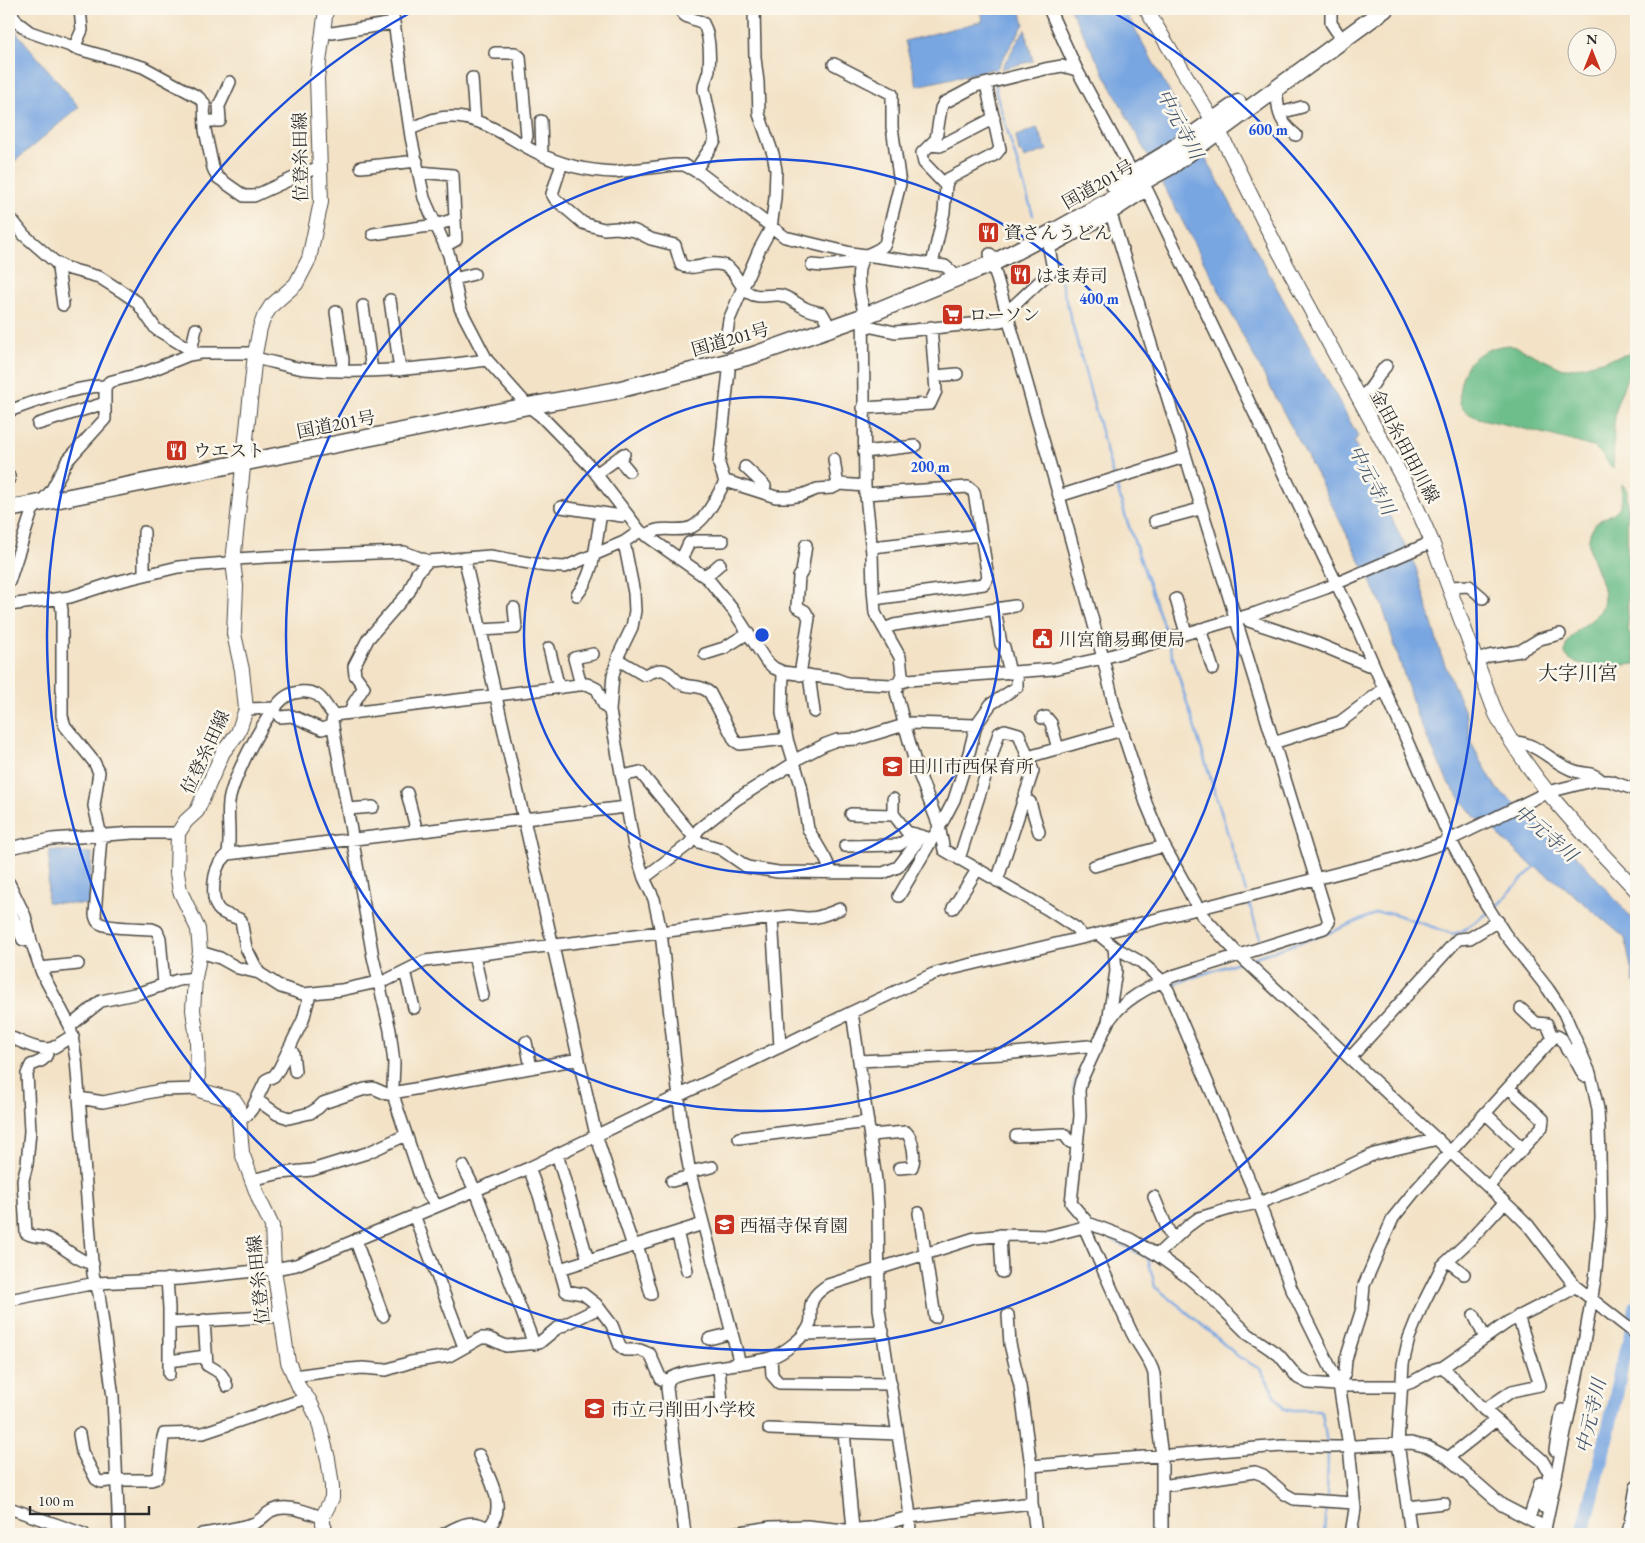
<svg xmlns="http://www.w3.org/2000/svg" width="1645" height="1543" viewBox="0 0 1645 1543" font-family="'EB Garamond','Noto Serif JP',serif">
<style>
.forest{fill:#6dbe8a;stroke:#4c745a}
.water{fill:#78a6e1;stroke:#526886}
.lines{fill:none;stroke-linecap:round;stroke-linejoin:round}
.stream{stroke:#78a6e1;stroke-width:2.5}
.river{stroke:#78a6e1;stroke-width:14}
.minor-casing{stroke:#494642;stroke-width:14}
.major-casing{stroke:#494642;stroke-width:16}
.highway-casing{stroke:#494642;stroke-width:19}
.minor{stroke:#fff;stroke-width:11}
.major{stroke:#fff;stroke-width:14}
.highway{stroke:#fff;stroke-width:16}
.ring{fill:none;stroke:#1d4ed8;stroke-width:2.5}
.labels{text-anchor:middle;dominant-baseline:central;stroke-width:5;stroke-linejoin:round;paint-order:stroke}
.street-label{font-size:18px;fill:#2b2b2b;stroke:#fbf7ec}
.poi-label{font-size:18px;fill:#2b2b2b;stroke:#fbf7ec;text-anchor:start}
.water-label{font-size:19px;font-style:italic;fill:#46566b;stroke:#fbf7ec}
.quarter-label{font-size:20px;fill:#2b2b2b;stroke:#fbf7ec}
.centre{fill:#1d4ed8;stroke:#fbf7ec;stroke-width:2.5}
.ring-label{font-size:15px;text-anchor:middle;font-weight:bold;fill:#1d4ed8;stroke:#fbf7ec;stroke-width:5;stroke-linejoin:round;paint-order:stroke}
</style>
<rect width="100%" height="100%" fill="#fbf7ec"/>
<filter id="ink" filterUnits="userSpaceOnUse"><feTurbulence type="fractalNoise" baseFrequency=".02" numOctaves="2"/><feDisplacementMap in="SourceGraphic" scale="10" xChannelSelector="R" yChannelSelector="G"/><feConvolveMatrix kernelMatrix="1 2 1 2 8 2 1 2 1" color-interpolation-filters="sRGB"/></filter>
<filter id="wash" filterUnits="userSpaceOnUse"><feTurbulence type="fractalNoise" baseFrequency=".0096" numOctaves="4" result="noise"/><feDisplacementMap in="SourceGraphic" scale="20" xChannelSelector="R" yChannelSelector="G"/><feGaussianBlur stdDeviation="1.12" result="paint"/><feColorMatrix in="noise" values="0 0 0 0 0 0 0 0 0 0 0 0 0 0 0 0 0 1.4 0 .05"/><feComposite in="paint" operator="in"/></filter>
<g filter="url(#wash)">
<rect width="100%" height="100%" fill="#f3e2c6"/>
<path class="forest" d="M1509,345l10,3 42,20h14l61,-16v13l-9,13 -10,25 -3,22 -1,44c-6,-7 -13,-20 -21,-22 -27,-9 -60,-16 -88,-23 -12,-3 -31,-5 -40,-14 -10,-9 -2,-41 7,-49 10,-10 24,-15 38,-16z
M1622,484l5,6 1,137 8,37c-20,2 -100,9 -60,-32 9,-9 23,-14 27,-27 6,-21 -17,-48 -14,-67 4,-23 23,-18 31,-32 3,-6 2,-15 2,-22z"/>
<path class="water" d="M981,9h39l4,15 -27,44 -80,18 -12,-45 78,-20z
M1070,9h54l234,427 -4,6 62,126 25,87 25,60 5,28 26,46 43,34 1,9 13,-2 82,93v59l-2,1 -9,-45 -63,-53 -37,-25 -33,-31 -18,-13 -25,-32 -32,-68 -35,-111 -63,-126z
M13,28l66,79 -70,59v-135z
M1025,29l8,32 -32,8z
M1037,128l10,22 -23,8 -3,-6h-2l-3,-16z
M50,850l42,3 -3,52 -42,-3z"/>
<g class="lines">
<path class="stream" d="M995,65l1,12
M996,85v8l37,122
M1060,278l53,198
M1116,483l9,32 42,121
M1168,642l78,250
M1248,900l14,45
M1492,910c11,-8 16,-17 25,-26 7,-7 14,-12 20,-20
M1249,959l85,-28 43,-18h15l61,21 9,-3 26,-18
M1168,986l73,-25
M1129,1007l34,-19
M1092,1043l8,-21 3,-2
M1074,1092l-1,-4 3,-10
M1066,1203l2,-29
M1069,1208l4,10 8,4
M1103,1235l45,23 7,29 27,21 57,49 21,12 24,41h35l3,3 5,30
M1327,1498l1,-47
M1324,1534l2,-31"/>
<path class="river" d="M1583,1534l32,-132 6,-35 10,-29 5,-31"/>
</g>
</g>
<g filter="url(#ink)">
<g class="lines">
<defs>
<path id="minor" d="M9,9l8,13 13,10 52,18 61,17 55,30 6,6 1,27 8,38 4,9 27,19h10l57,-26 9,-2
M392,9l19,128 13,61 25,57 11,53 27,52 41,46 13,10 49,50 50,65 68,48 25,31 33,51 8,7 9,4 53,7 11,4 45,2 16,-5 145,-11 50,-11 153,-45 70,-25 106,-46
M680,9c4,10 14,9 23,14 7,12 7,33 6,47 -1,6 -5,12 -5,19l11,52 -20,30
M1049,9l28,61 56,104 14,16 207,430 96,219 32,59 23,36 43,55 16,24 26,60 8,36 2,45 1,65 -6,60 -10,58 -41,197
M1331,9v14l6,9
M323,31l9,2 62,-10
M74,48l8,-18 -2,-21
M495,53h20l5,4 7,79 -3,9
M834,64l58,30v33l8,57 -15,60c-8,9 -12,6 -19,12 -13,9 -6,39 -3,52l2,178 7,67 1,36 2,24 25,44 2,17 -6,18 8,31 13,46 22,57 5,24 103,59 29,19 7,9
M472,78l3,43
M1274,90c4,5 3,8 4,15 1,14 8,22 18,30
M1280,113l22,-6
M205,121h15l-1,-15 11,-24
M541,121l1,34
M410,129c9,-3 17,-8 25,-10 40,-10 70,18 103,34 23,12 51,18 77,19l59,-7h10l16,8 85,64 66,16 94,13 7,6
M930,145l10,1 54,-28
M562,163l-10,31 3,5 28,24 9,3 12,3 13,-1 18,3 16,8 24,6 6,20c14,7 27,-5 42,0 13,4 15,21 26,28 10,6 20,1 30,2 8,0 20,11 28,14 5,2 10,3 15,4l4,7
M361,167l56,-6
M946,186l2,-7 48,-25 4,-5 -14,-65
M9,216l15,19 31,27 11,6 33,9 22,14 16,11 19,27 35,21 2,4
M373,234l63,-9 19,-6 -2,-44 -34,-3
M445,246l11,-6 -1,-21
M990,254l69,242 44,162 12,51 31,94 18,43 38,69 37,40 276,257 13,13 47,61 61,48
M59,264l-1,4 5,37
M932,264l12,-52 2,-26 -22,-23 -2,-10 14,-14 5,-31 3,-5 32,-17 69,-17 17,-3 15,4
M812,265l11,1 37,-4
M454,279l20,-5
M390,300l10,70
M363,306l9,65
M336,312l7,48 -1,11
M1007,312l46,-43 -4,-21 62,-34 36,-24
M863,325l32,7 105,-11 9,-3
M726,345v-6l3,-19 30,-70 12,-22 4,-30 1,-28 -3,-16 -14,-40 -1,-32 -3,-24 -1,-49
M191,350l5,-21
M935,376l22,-2
M1359,398c13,-7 17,-21 27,-32
M863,408l67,-4 6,-13 -5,-64
M9,411c23,-9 73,-26 97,-25
M38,424l67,-21
M864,452l51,-6
M618,458l11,13
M834,459l3,21 3,4
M745,467l20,19 -2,6
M596,474l28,-20
M9,479v-3
M725,482h4l47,15h14l12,-2 15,-6 15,-1 8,-4 25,2
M865,494l103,-7 6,5 14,85 -4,7 -110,15
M1059,496l125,-39
M561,507l61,9 4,-2
M1155,521l45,-12
M646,536c15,-13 30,-2 46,-9 16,-9 24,-30 33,-45l-6,-18 10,-93
M624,542l10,51 1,18 -3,16 -13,27 -6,21 -3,36 24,135 10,32 10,21 7,33 21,195 8,46 50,191
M872,547l109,-12
M681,560l8,-17 6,-2h28
M466,565l130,570 37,111
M144,575v-43
M704,576l8,-5 8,-7
M9,582l23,-71 19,-20 16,-30 38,-42v-32l4,-5 38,-10 42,-17 12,-2h47l7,1 4,5c15,3 30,8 45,10 62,6 121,-1 183,-9
M1450,587l19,-1 14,12
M577,595c18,-22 19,-54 24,-82
M60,599l2,11v106l3,10 29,36 5,10 -5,34 7,30 -6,79c1,3 1,5 3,7 7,7 44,6 54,7l5,2 3,7 4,46
M1176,599l10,34
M9,605l61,-8 46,-15 62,-15 49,-4 10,-4 29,-2 138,-5 24,9 62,-5 56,10 19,1 59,-25 16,-11
M995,609l6,35 3,3 6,26
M1246,616l3,5 69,23 50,21 5,-1
M884,629l10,-4 121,-19
M1200,629l13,40
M481,630l35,-2 -2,-20
M549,648l10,40
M705,654l19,-6 24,-15
M617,661l5,1 22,13c4,-1 11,-5 16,-5 9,-1 13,9 20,13 10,6 19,0 30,10l25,48 5,3 47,-5
M1476,661l13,-5 31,-5 20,-12 20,-5
M783,672l-1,41 5,26 14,46 7,44 17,29 7,15
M800,675l9,-57 -4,-7 -8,-4 2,-30 3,-5 4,-27
M809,675l5,37
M581,685l-7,-27 19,-4
M246,709l30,-1
M350,713l3,-9 11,-17 -9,-12 -1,-9 14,-27 41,-47 8,-19 11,-12
M334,715l-2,6 41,236 17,73 4,33 -1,23 2,15 26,78 5,12 11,15
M334,715l253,-31 10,5 7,16 6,6
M280,717l12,-1 30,13 11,-4
M1042,718l4,-1 5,6 7,26
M1511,742c25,-2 41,22 64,29 12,4 16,0 26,9
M1273,743l67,-21 44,-33
M1028,757l94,-27
M622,776l18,-4 53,64 6,6 22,7 26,18 31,5 105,1 15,-6 24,-31
M407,793l10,39
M1023,800l7,2 9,30
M348,809l25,-2
M851,814l43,1 13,17 21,6
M893,815v-16
M845,846l54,-1 16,-11
M9,848l43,-9 81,-6h45
M228,854l398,-47
M959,859l40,-126 6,-3 14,4 14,37 -36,110
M1094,866l70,-20
M644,878l45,-34 10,-15 38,-30 57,-36 5,-5 27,-14 11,-4 21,-1 53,-16 65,2
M9,883l16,33 6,25 11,32 28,53 6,33 17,215 6,20 14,103 6,137
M899,896l45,-77 10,-19 15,-47 7,-28 15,-21 26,-17v-14
M9,908l14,32 8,1
M953,908l24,-38
M772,918l8,129
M1098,934l16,13 27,15 17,15 10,13 91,213 32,85 48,97 10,61 6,63 -4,25
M1114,947l2,24 -8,51 -27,59 -2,9 1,26 -9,87 17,20 42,16 27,16 32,23 22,19 37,37 31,21 19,23 10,5 41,3h52l11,-4 23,-13 8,-2 65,-45 59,-30 8,-6
M200,952l20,6 18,10 21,5 22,14 22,7 38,-4 46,-10 38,-19 364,-45c24,4 29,2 51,-7
M474,955l9,40
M40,968l38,-4
M405,971l9,37
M259,973l-13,-25 -5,-28c-13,-7 -24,-4 -27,-22 -1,-11 0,-24 5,-34 3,-4 8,-8 9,-12 3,-16 -1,-34 1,-50 3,-23 39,-95 58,-106 9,-5 21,-6 30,-1 7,4 10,14 17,20
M1521,1009l15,14 11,1 4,10 3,3
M852,1012l24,168 2,28 1,101 30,199 1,26
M1108,1022c14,-22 41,-35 65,-46l151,-48 5,-6 -218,-708
M70,1026l31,-25 38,-8 39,-13 17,-2
M9,1037c12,4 30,15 43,11 7,-3 13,-9 21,-12
M526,1042l5,26
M290,1048l3,5 2,18
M48,1049c-1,11 -8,13 -17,16l-4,9 3,57 -3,33 -4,16 3,53c6,4 13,3 20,5 17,7 29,22 47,26
M1350,1058l108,-119 12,-1 28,-17
M859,1061l144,-7 85,-8 8,3
M79,1098l24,4 58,-12 39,-1
M257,1100l20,14 12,4 21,-5 8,-5 5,-5 42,-14 8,-1 14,6 192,-35
M1486,1114l36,34
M239,1117l8,-2 5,-6 14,-29 8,-4 5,-7 24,-49 7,-26
M870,1135l36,-3c7,7 10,26 6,35l-13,1
M1016,1136l48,-2 6,8 7,1
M739,1138l129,-16
M557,1154l31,106
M463,1166l14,28 57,150
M529,1168l10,27 27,96 17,3 13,10 16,21 8,21 5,4h15l10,4 11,25 7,1
M689,1172l23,-5
M251,1180l30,-7 31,-3 55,-17 39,-18
M672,1181l18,-5
M1488,1187l54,-60 1,-8 -34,-31
M1154,1197l14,33 5,9
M919,1213l16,104
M414,1215l50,132
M1084,1227c16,35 31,71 48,106 7,14 18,26 22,41l3,45 5,37v78
M677,1232l10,38
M1000,1235l2,37
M357,1239l1,8 25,69
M637,1244l14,50
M1157,1255l31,-29 11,-8 34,-10 26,-5 60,-23 55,-26 64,-15
M1448,1261l16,13
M560,1269l143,-45
M167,1279l2,29v66
M9,1300l87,-17 84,-4 94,-10 22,-4 233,-97 323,-156 81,-38 14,-4 151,-36 296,-75 47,-15 107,-52 48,-12 14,1 26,9
M1008,1315l2,29 10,42 11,80
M1474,1315l11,23
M204,1320l3,45c11,6 16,8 20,21
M169,1323l111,-7
M805,1332l3,2 75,-3
M709,1339l23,-6
M771,1358l1,17 7,8 112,1
M169,1361l37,-5
M1443,1367l37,39 62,54 7,12 -6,35
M294,1376l44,-6 25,-2 23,2 25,-8 38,-6 32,-18h7l18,8 33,-3 17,-14 43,-21
M1339,1385l6,-13 1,-13 16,-50 2,-24 29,-67 21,-26 140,-155 3,-1 5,3 5,11h3l14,26
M670,1408l52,-5 -3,-35
M1484,1410l28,-19 28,-6 -22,-69
M769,1429l129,5
M844,1432l9,97
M79,1434l3,18 14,27 5,3 15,-2h35l6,-2 2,-7 4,-34 1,-3 39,-1 104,-35
M1555,1450l7,-40
M479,1455c9,20 31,56 8,73
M1449,1459l4,-5 43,-34
M1162,1486l93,-14 8,3 22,19 9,5 60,4
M1407,1507l37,-4
M9,1508l75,26
M1529,1519l11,-36
M202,1534c17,-3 34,-5 50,-10 8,-2 12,-9 19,-13 15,-8 38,1 52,7
M444,1534c15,-8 27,-16 43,-6l-1,6
M685,1534l-18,-146c0,-1 1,-7 2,-8 7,-11 83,-16 101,-22 12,-4 36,-21 40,-34 2,-6 0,-13 1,-19 2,-10 10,-15 17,-20l147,-47 30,-3 44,1 35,-9 4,-4
M728,1534l43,-7 36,-1 38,4 25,-2 39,-11 123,-14
M1036,1534l-4,-31 -1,-37 251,-20 53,1 76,-4 17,4 19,10 55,48 37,19 -2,10
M1411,1534l-13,-91 5,-79 6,-26 12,-30 21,-42 29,-27 34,-37
M1628,1534l8,-47"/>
<path id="major" d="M326,9l-9,69 4,124 -12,57 -13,25 -25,22 -7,11 -4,11 -5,26 -22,208 3,24 -2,48 8,36 4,39 -8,24 -15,19 -26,59 -11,10 -8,12 -1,40 3,18 18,38 2,23 -5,26 -2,32 4,29 1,46 4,6 32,9 4,6 4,47 17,46 13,27 2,43 14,93 12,27 9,11 9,19 10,40 4,27v12l-9,18v8l4,10
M1146,9l73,122 56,113 135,248 22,50 64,172c34,67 90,122 140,176"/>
<path id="highway" d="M1114,185l50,-30 74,-52
M9,509l519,-103 85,-15 138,-35 111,-39 131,-54 64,-33 114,-64 214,-157"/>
</defs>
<use href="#minor" class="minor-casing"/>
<use href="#major" class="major-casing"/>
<use href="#highway" class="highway-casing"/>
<use href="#minor" class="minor"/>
<use href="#major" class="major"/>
<use href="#highway" class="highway"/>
</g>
</g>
<g class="ring">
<circle cx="762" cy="635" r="238"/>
<circle cx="762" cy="635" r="476"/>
<path d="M1109 10A715 715 0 1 1 415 10"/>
</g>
<defs>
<symbol id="restaurant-square" viewBox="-11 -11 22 22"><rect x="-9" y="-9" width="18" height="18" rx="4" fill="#c8321e" stroke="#fbf7ec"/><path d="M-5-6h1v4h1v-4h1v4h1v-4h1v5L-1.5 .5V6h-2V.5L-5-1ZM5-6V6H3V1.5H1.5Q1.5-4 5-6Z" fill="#fff"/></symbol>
<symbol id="supermarket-square" viewBox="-11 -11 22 22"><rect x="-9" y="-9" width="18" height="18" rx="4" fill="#c8321e" stroke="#fbf7ec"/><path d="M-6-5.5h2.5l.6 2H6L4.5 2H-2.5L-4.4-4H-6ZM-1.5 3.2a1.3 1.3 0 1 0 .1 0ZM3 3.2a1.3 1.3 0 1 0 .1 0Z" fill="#fff"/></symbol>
<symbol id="civic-square" viewBox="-11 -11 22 22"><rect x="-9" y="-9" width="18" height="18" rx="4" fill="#c8321e" stroke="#fbf7ec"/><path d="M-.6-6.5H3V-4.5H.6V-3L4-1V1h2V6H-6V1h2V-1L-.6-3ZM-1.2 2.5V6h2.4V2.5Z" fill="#fff"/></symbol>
<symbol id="school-square" viewBox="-11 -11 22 22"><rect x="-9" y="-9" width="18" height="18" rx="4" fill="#c8321e" stroke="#fbf7ec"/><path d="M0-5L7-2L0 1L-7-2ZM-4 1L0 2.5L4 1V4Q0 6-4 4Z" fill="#fff"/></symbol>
</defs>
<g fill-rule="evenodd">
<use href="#restaurant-square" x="976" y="220" width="25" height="25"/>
<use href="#restaurant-square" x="1008" y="262" width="25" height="25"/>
<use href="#supermarket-square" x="940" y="302" width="25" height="25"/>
<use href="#restaurant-square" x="164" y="438" width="25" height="25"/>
<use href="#civic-square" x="1030" y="626" width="25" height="25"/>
<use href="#school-square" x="880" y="754" width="25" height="25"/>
<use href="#school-square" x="712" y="1212" width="25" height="25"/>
<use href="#school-square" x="582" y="1396" width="25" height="25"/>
</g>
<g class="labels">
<g class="street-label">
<text transform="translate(300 157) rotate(-91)">位登糸田線</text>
<text transform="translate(1098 184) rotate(-30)">国道201号</text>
<text transform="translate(730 339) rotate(-16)">国道201号</text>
<text transform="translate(336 424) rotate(-11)">国道201号</text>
<text transform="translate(1405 446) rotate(62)">金田糸田田川線</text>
<text transform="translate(205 752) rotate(-65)">位登糸田線</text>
<text transform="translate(258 1280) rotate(-96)">位登糸田線</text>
</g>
<g class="poi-label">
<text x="1004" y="232">資さんうどん</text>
<text x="1036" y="275">はま寿司</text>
<text x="969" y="314">ローソン</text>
<text x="193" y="450">ウエスト</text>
<text x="1059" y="639">川宮簡易郵便局</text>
<text x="908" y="766">田川市西保育所</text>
<text x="740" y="1225">西福寺保育園</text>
<text x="611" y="1409">市立弓削田小学校</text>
</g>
<g class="water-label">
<text transform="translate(1180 124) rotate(62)">中元寺川</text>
<text transform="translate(1372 480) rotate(62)">中元寺川</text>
<text transform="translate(1546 833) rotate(41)">中元寺川</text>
<text transform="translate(1591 1416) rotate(-77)">中元寺川</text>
</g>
<g class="quarter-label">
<text x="1578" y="673">大字川宮</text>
</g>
</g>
<circle cx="762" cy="635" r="8" class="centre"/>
<g class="ring-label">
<text x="1268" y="135">600 m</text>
<text x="1099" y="304">400 m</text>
<text x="930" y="472">200 m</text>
</g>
<rect width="1645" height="1543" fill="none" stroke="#fbf7ec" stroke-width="30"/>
<g transform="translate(1592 52)"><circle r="24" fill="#fbf7ec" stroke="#a8a59f"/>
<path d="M0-4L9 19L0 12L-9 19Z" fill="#c8321e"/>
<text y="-8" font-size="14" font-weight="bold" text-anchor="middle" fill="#2b2b2b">N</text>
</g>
<path d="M30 1506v8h119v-8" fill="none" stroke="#2b2b2b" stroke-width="2.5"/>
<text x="38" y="1506" font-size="15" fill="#2b2b2b" stroke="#fbf7ec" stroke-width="4" paint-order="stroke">100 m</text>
</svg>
